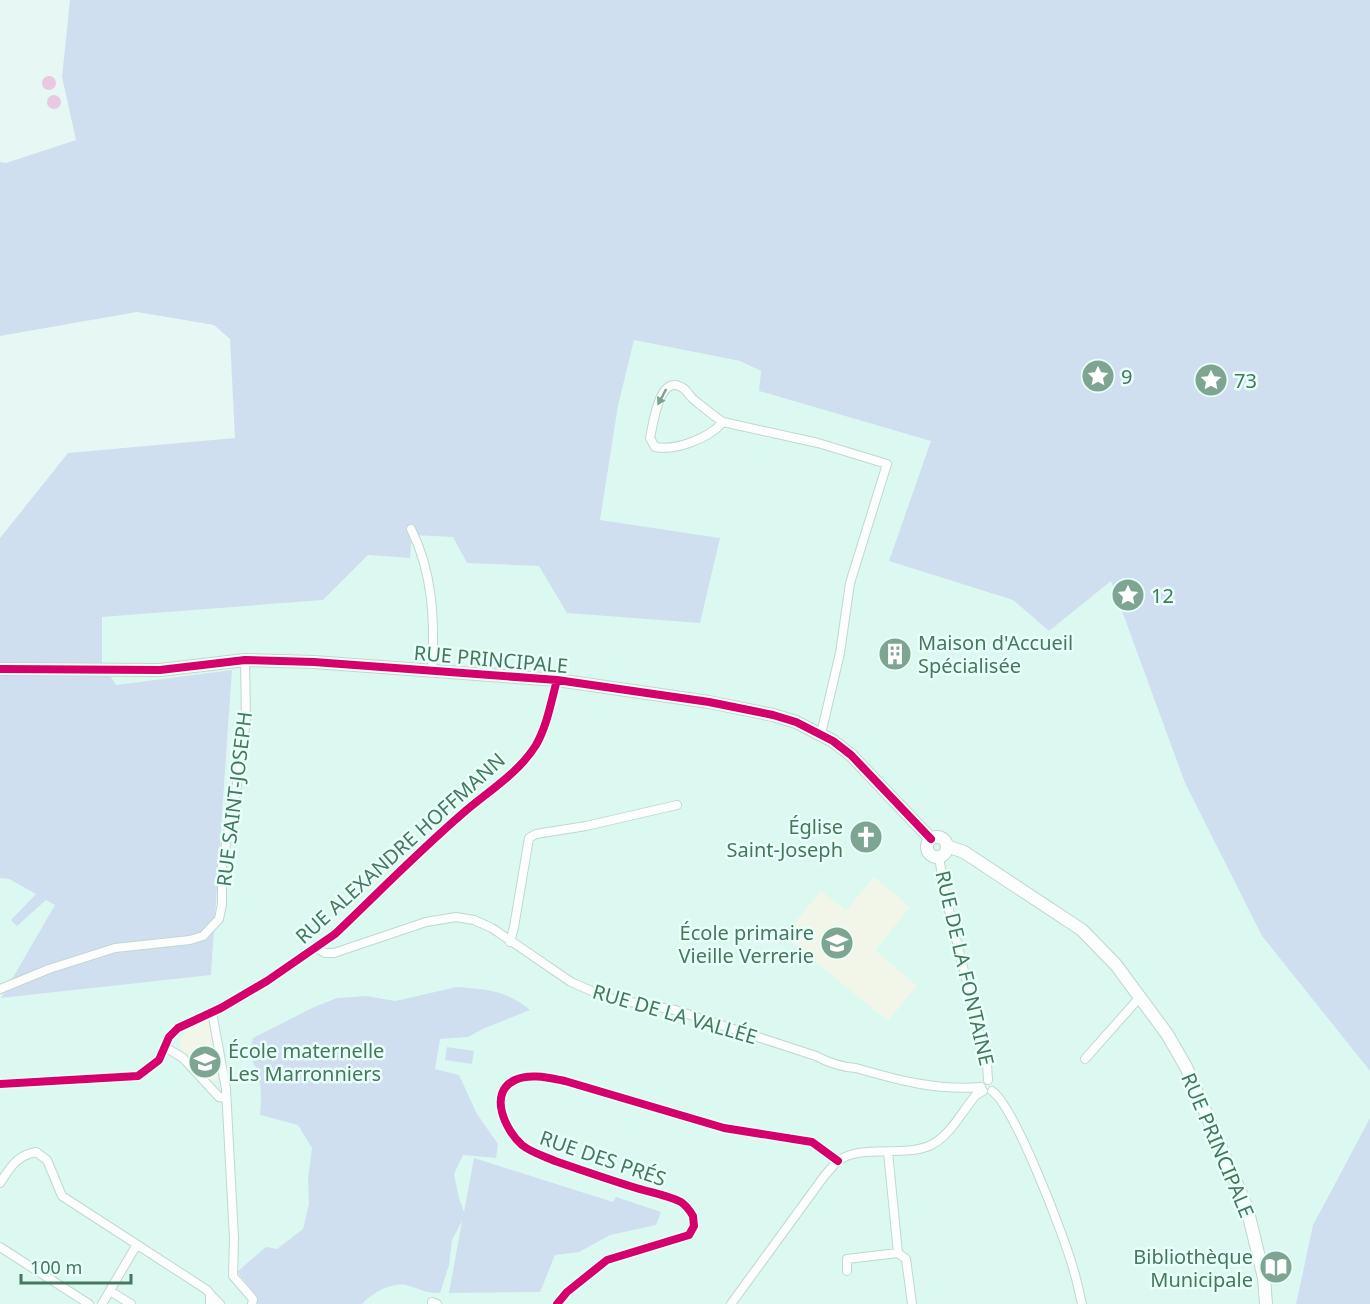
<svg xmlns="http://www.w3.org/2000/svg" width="1370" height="1304" viewBox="0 0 1370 1304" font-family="'Noto Sans',sans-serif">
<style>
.residential{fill:#dbf9f0}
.education{fill:#f2f6e8}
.green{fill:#d0dff0}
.water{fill:#e9c8e2}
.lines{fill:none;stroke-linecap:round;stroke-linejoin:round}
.street-casing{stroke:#c2d7cf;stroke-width:10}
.secondary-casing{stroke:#c0d6ce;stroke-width:14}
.street{stroke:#fbfefd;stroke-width:8}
.secondary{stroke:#fbfefd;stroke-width:12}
.cycleway-casing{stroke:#e9fff9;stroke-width:11}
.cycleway{stroke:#d6006c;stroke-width:8}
.oneway{fill:#7ca08e}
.labels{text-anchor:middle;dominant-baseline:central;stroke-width:5;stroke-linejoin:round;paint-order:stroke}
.poi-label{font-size:20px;fill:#45785e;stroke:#e9fff9;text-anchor:start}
.street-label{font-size:20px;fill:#45785e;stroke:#e9fff9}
</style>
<rect width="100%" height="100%" fill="#e7f8f4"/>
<path class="residential" d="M634,340l106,21 21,10 -2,20 173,50 -43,120 124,39 36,31 62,-50 74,202 77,153 108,135v47l-47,86 -20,64 -7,36h-1296v-426l9,1 46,26 -53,93 209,-23 21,-304 -116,14 -14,-21 -1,-47 222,-17 45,-45 42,3 2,-23 42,2 13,26 72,3 181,-28 -120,-18 18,-114z"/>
<path class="education" d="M874,877l36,30 -35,43 42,36 -29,35 -104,-85 37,-45 25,20z
M209,1017l11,61 -8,4 -33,-36 5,-16z"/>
<path class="green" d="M70,0h1300v1071l-108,-135 -77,-153 -74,-202 -62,50 -36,-31 -124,-39 42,-120 -172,-50 2,-20 -21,-10 -106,-21 -16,66 -18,114 120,18 -20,85 -133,-10 -28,-47 -72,-3 -14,-26 -41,-2 -2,23 -42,-3 -45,45 -221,17v47l14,21 116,-15 -21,305 -210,23 54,-93 -9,-5 -29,26 -6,-6 25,-26 -27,-15 -9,-1v-340l68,-85 167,-15 -5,-99 -16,-14 -77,-13 -137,24v-174l6,1 70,-23 -14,-63z
M457,987c29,2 51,4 73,23l-45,18 -17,9 -28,2 -5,30 24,6 18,39 21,30 -2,14 -33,-3 -9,19 5,24 5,14 10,-54 139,44 3,-5 45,15 -5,13 -46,10 -31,17 -24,3 -15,37 -91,1 13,-72 -10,19 -3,25 -9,28c-14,1 -21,-5 -34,-8 -15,-3 -34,8 -44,19h-109l-1,-14 -15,-18 29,-25 11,2 26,-20 6,-25 -1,-26 4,-30 -14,-23 -38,-10c2,-27 2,-37 -11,-61l4,-16 59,-30 25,-10 30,-2 28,5z
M447,1047l27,4 -2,13 -27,-4z
M1370,1118v186h-74l17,-79z"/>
<path class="water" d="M42 83a7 7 0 1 1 14 0a7 7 0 1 1-14 0Z
M47 102a7 7 0 1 1 14 0a7 7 0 1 1-14 0Z"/>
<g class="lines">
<defs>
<path id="street" d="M723,422c-14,16 -46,29 -68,25l-5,-9c3,-13 9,-66 33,-50 4,3 7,8 10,11 10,8 19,16 30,23l95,21 69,21 -37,119 -10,70 -19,81
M411,529c22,43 24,94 21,141
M939,857l6,37 42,170 1,16
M510,942l4,-15 15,-89 7,-4 50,-8 91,-21
M316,948l9,5h9l92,-31 30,-5 18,3 18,8 79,54 37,16 67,12 141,46c13,7 25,11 40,12 41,12 82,23 125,19
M0,989l49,-20 66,-21 75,-8 13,-4 16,-17 3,-15v-38l15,-82 9,-63 -1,-61
M212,1012l14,77 8,149 -1,38 20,23 -1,5
M165,1047l18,11 36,39 6,1
M1085,1059l55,-62
M0,1084l138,-8 21,-16 10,-23 9,-9 43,-20 46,-27 68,-47c42,-40 83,-82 127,-120 25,-22 56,-40 74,-69 11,-19 15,-43 21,-65
M992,1091c23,16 72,145 81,177 4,12 6,24 9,36
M888,1152l10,101 8,6 6,45
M0,1183c10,-15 17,-28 36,-31l11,8 15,36 145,94 3,4v10
M0,1247l89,57
M847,1271v-12l51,-6
M110,1291l21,13
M210,1294l10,10
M432,1302l5,2
M102,1304l34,-58
M557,1304l10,-12 40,-32 82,-25 5,-9 -1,-10c-3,-5 -6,-10 -12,-14 -14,-7 -33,-10 -48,-15 -26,-8 -52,-17 -78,-26 -11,-5 -23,-8 -33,-16 -16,-14 -35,-52 -7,-65 15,-7 34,-2 50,1l159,47 88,14 26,19
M731,1304l94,-129c4,-4 8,-10 13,-14 22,-17 64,-4 91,-15 21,-9 33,-35 47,-51l7,-4"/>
<path id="secondary" d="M0,669l160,1 85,-10 69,2 243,18 152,22 64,13 23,7 37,19 18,14 80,84
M927 847a10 10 0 1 1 20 0a10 10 0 1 1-20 0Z
M947,846l17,6 118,78 34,35 51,69 19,33 61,141 17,70 2,26"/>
</defs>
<use href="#street" class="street-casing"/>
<use href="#secondary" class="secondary-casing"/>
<use href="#street" class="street"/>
<use href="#secondary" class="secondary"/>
<defs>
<path id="cycleway" d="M0,669l160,1 85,-10 69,2 243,18 152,22 64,13 23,7 37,19 18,14 80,84
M0,1084l138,-8 21,-16 10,-23 9,-9 43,-20 46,-27 68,-47c42,-40 83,-82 127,-120 25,-22 56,-40 74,-69 11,-19 15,-43 21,-65
M557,1304l10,-12 40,-32 82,-25 5,-9 -1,-10c-3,-5 -6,-10 -12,-14 -14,-7 -33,-10 -48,-15 -26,-8 -52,-17 -78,-26 -11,-5 -23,-8 -33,-16 -16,-14 -35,-52 -7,-65 15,-7 34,-2 50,1l159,47 88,14 26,19"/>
</defs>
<use href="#cycleway" class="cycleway-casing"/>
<use href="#cycleway" class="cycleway"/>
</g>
<defs><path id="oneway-solid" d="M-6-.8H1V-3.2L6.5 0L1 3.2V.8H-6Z" transform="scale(1.5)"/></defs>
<use class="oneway" href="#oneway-solid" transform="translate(662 397) rotate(118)"/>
<defs>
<symbol id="sight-disc" viewBox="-11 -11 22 22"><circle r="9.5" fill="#7ea592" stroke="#e9fff9"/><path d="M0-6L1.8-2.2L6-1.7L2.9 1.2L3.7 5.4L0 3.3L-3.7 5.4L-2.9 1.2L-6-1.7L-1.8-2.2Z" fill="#fff"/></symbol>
<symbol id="building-disc" viewBox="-11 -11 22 22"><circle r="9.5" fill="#7ea592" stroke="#e9fff9"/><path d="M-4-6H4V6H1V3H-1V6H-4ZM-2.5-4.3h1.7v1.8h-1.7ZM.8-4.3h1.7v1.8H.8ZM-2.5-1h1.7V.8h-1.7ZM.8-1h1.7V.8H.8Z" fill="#fff"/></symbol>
<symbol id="church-disc" viewBox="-11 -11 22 22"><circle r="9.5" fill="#7ea592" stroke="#e9fff9"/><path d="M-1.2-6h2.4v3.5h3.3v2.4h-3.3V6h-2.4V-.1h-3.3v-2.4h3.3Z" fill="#fff"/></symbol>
<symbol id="school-disc" viewBox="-11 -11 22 22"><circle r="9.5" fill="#7ea592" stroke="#e9fff9"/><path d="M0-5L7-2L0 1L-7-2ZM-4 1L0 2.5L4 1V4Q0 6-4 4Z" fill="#fff"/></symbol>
<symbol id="library-disc" viewBox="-11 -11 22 22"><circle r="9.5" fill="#7ea592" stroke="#e9fff9"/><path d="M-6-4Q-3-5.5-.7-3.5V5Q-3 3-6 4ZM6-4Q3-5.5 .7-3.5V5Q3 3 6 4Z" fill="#fff"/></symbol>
</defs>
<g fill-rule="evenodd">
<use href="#sight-disc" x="1079" y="357" width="38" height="38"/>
<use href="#sight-disc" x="1192" y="361" width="38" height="38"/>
<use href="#sight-disc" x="1109" y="576" width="38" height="38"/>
<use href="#building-disc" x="876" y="635" width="38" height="38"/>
<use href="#church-disc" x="847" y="818" width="38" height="38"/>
<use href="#school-disc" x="818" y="924" width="38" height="38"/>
<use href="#school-disc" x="186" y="1043" width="38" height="38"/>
<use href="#library-disc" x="1257" y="1248" width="38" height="38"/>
</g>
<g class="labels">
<g class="poi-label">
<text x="1121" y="376">9</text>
<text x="1234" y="380">73</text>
<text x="1151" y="595">12</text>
<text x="918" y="642">Maison d'Accueil<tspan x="918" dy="23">Spécialisée</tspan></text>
<text x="843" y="826" text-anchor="end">Église<tspan x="843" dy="23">Saint-Joseph</tspan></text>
<text x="814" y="932" text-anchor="end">École primaire<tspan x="814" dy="23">Vieille Verrerie</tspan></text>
<text x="228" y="1050">École maternelle<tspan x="228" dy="23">Les Marronniers</tspan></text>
<text x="1253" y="1256" text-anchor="end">Bibliothèque<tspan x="1253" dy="23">Municipale</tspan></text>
</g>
<g class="street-label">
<text transform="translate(491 659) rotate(5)">RUE PRINCIPALE</text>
<text transform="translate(234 799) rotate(-83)">RUE SAINT-JOSEPH</text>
<text transform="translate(400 848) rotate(-42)">RUE ALEXANDRE HOFFMANN</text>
<text transform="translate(965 968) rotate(77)">RUE DE LA FONTAINE</text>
<text transform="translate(675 1014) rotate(16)">RUE DE LA VALLÉE</text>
<text transform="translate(1218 1145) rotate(67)">RUE PRINCIPALE</text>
<text transform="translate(603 1158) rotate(19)">RUE DES PRÉS</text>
</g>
</g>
<path d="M21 1274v9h110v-9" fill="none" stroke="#45785e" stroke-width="3"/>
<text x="30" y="1274" font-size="18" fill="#45785e" stroke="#e9fff9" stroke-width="4.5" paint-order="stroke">100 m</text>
</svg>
